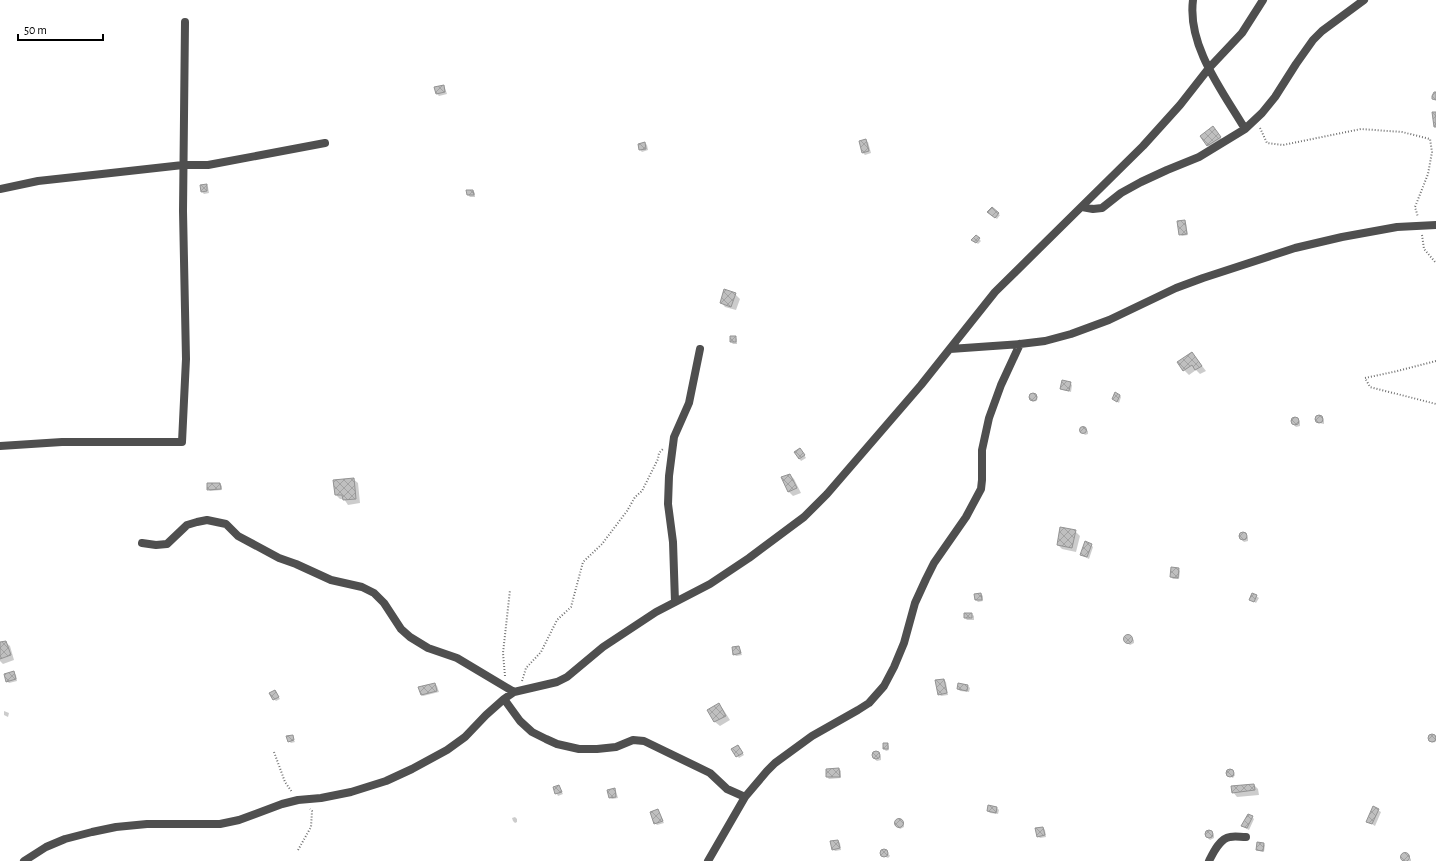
<svg xmlns="http://www.w3.org/2000/svg" width="1436" height="861" viewBox="0 0 1436 861" font-family="'Alegreya Sans',sans-serif">
<style>
.shadow{fill:#0003}
.building{fill:url(#building-cross-hatch);stroke:#939393}
.lines{fill:none;stroke-linecap:round;stroke-linejoin:round}
.path{stroke:#717171;stroke-width:2;stroke-dasharray:1 2;stroke-linecap:butt}
.minor{stroke:#4f4f4f;stroke-width:8}
</style>
<defs>
<pattern id="building-cross-hatch" width="8" height="8" patternUnits="userSpaceOnUse"><rect width="8" height="8" fill="#bfbfbf"/><path d="M0 0l8 8M0 8l8-8" fill="none" stroke="#a2a2a2"/></pattern>
</defs>
<rect width="100%" height="100%" fill="#fff"/>
<path class="shadow" d="M443,86l2,2 2,6 -8,2 -2,-2z
M1217,132l7,10 -12,8 -11,-14z
M866,141l2,1 3,11 -6,2 -2,-2z
M645,143l2,2 1,5 -6,2 -2,-2z
M206,185l2,2 1,6 -5,1 -2,-2z
M473,191l2,2v4h-5l-2,-2z
M990,214h8l2,1 -3,4z
M1184,221l2,2 2,12 -6,1 -2,-2z
M976,236l5,5 -3,3 -5,-4z
M735,294l5,5 -4,11 -11,-3 -4,-5z
M735,337l2,2v5h-4l-2,-2z
M1192,353l14,18 -6,3 -4,-4 -7,5 -5,-5z
M1070,383l2,2 -1,7 -8,-2 -2,-2z
M1030.5 398a3.5 3.5 0 1 1 7 0a3.5 3.5 0 1 1-7 0Z
M1120,395l1,2 -2,6 -6,-4z
M1317,417l5,1 2,2v4l-5,-1 -2,-2z
M1296,418l4,4v4l-4,1 -4,-4 1,-4z
M1082,427l6,4v3l-3,1 -2,-2 -2,-4z
M802,451l4,7 -5,3 -6,-9z
M790,475l4,4 7,14 -8,3 -4,-4z
M353,479l5,4 2,20 -12,2 -4,-6h-4l-4,-4z
M220,484l2,2v4l-12,1 -2,-2z
M1075,531l5,5 -4,16 -14,-3 -4,-4z
M1241,533l7,4v4l-4,1 -2,-2 -3,-4z
M1091,545l2,2 -4,12 -6,-3 -2,-2z
M1178,569l2,2 -1,8h-6l-2,-2z
M981,594l2,2v5l-5,1 -2,-2z
M1253,594l6,4 -3,5 -6,-4z
M965,614h7l2,2v4h-7l-2,-2z
M1127,635h1l6,5v3l-4,2 -6,-5z
M5,642l5,4 4,14 -11,4 -3,-3v-17z
M738,647l2,2 2,6 -6,1 -2,-2z
M14,673l2,2 1,6 -8,2 -2,-2z
M944,680l2,2 2,13 -7,1 -2,-2z
M435,684l2,2 2,6 -16,4 -2,-1z
M968,686l2,2 -1,4 -9,-1 -2,-2z
M275,691l5,8 -4,2 -2,-2z
M718,704l5,5 7,11 -10,6 -5,-4 -7,-12z
M4,711l5,2 -1,4 -4,-2z
M1429.5 739a3.5 3.5 0 1 1 7 0a3.5 3.5 0 1 1-7 0Z
M292,736l3,6 -4,1 -2,-2z
M887,744l2,2v4l-3,1 -2,-2z
M738,746l6,9 -5,3 -7,-9z
M874,752l7,4v4l-4,1 -4,-3v-4z
M839,769l2,2v7l-12,1 -2,-2z
M1228,770l6,3 1,2 -2,3 -6,-3z
M1254,785l4,4 1,6 -22,2 -4,-5z
M559,786l4,8 -5,2 -4,-8z
M614,789l2,2 2,7 -6,1 -2,-2z
M989,806l8,2 2,2 -1,4 -8,-1 -2,-2z
M1374,808l7,4 -6,14 -8,-5z
M658,810l6,13 -7,2 -2,-2z
M515,817l2,2v3l-2,1 -2,-2 -1,-3z
M1252,817l2,2 -5,11 -4,-2 -2,-2z
M898,819l6,4v4l-4,2 -4,-4v-4z
M1043,828l2,2 1,7 -6,1 -2,-2z
M1208,831l6,4v3l-4,2 -2,-2 -3,-4z
M838,841l2,2 1,7 -6,1 -2,-2z
M1263,843l2,2 -1,7 -5,-1 -2,-1z
M882,851h3l3,2 2,3 -2,2 -6,-3z
M1406,854l5,5v2h-5l-4,-4v-2z"/>
<path class="building" d="M444,85l1,7 -9,2 -2,-7z
M1434,92h2v8l-4,-1v-3z
M1432,112h4v15h-2z
M1213,126l8,11 -14,9 -7,-10z
M866,139l3,12 -7,2 -3,-12z
M645,142l1,7 -7,1 -1,-6z
M207,184v7l-6,1 -1,-7z
M466,190h7l1,5h-7z
M992,207l7,6 -4,5 -8,-6z
M1185,220l2,14 -8,1 -2,-14z
M976,235l4,3 -4,5 -5,-3z
M724,289l12,4 -5,14 -11,-4z
M730,336h6v6h-6z
M1192,352l10,14 -7,4 -3,-5 -9,6 -6,-9z
M1062,380l9,2 -2,9 -9,-2z
M1115,392l5,3 -3,7 -5,-3z
M1029 397a4 4 0 1 1 8 0a4 4 0 1 1-8 0Z
M1315 419a4 4 0 1 1 8 0a4 4 0 1 1-8 0Z
M1291 421a4 4 0 1 1 8 0a4 4 0 1 1-8 0Z
M1079.5 430a3.5 3.5 0 1 1 7 0a3.5 3.5 0 1 1-7 0Z
M800,448l5,7 -6,4 -5,-7z
M790,474l7,14 -9,4 -7,-15z
M354,478l2,21 -13,1 -1,-5h-7l-2,-15z
M207,483h13l1,6 -14,1z
M1060,527l16,3 -4,18 -15,-3z
M1239 536a4 4 0 1 1 8 0a4 4 0 1 1-8 0Z
M1085,541l7,3 -5,13 -7,-2z
M1171,567l8,1 -1,10 -8,-1z
M981,593l1,7h-7l-1,-6z
M1252,593l5,2 -3,7 -5,-2z
M964,613h8v5h-8z
M1123.5 639a4.5 4.5 0 1 1 9 0a4.5 4.5 0 1 1-9 0Z
M6,641l5,14 -11,4v-17z
M739,646l2,7 -8,2 -1,-8z
M14,671l2,8 -10,3 -2,-8z
M944,679l3,14 -9,2 -3,-15z
M435,683l2,8 -16,4 -3,-8z
M958,683l10,2 -1,6 -10,-2z
M275,690l4,7 -6,3 -4,-7z
M719,703l7,13 -12,6 -7,-12z
M1428 738a4 4 0 1 1 8 0a4 4 0 1 1-8 0Z
M293,735l1,5 -6,2 -2,-6z
M883,743h5v6h-5z
M738,745l5,8 -7,4 -5,-8z
M872 755a4 4 0 1 1 8 0a4 4 0 1 1-8 0Z
M839,768l1,9h-14v-8z
M1226 773a4 4 0 1 1 8 0a4 4 0 1 1-8 0Z
M1254,784l1,6 -23,3 -1,-7z
M559,785l3,7 -7,2 -2,-7z
M615,788l1,9 -7,1 -2,-8z
M988,805l9,2 -1,6 -9,-2z
M1373,806l6,3 -7,15 -6,-2z
M658,809l5,12 -9,3 -4,-12z
M1248,814l5,2 -6,12 -6,-2z
M894.5 823a4.5 4.5 0 1 1 9 0a4.5 4.5 0 1 1-9 0Z
M1043,827l2,8 -8,2 -2,-9z
M1205 834a4 4 0 1 1 8 0a4 4 0 1 1-8 0Z
M838,840l2,8 -8,2 -2,-9z
M1257,842l7,1 -1,8 -7,-1z
M880 853a4 4 0 1 1 8 0a4 4 0 1 1-8 0Z
M1400.5 857a4.5 4.5 0 1 1 9 0a4.5 4.5 0 1 1-9 0Z"/>
<g class="lines">
<path class="path" d="M1260,128l7,15 16,2 78,-16 41,3 28,7 2,13 -4,22 -13,33 3,10
M1422,235l2,14 12,14
M1436,361l-43,11 -28,6 5,9 66,17
M505,676l-2,-23 7,-63
M522,681l4,-13 15,-16 16,-32 14,-13 12,-45 19,-18 25,-33 8,-14 7,-6 16,-32 1,-6 4,-4
M274,752l11,30 7,10
M298,850l13,-23 1,-16 -2,-2"/>
<path class="minor" d="M1193,0c-6,46 30,92 52,129
M0,189l38,-8 64,-7 81,-9h25l117,-22
M1082,207l11,2 9,-1 19,-15 20,-11 26,-12 32,-13 46,-28 17,-16 13,-16 21,-33 17,-24 9,-9 42,-31
M950,349l70,-5 25,-3 26,-7 38,-14 67,-32 27,-10 92,-30 47,-11 55,-10 39,-2
M0,446l62,-4h120l4,-83 -3,-148 2,-189
M142,543l14,2 11,-1 20,-19 10,-3 10,-2 19,4 12,12 41,22 17,6 35,16 31,7 12,6 10,10 17,26 9,8 18,11 29,10 57,34
M675,602l-2,-60 -5,-38 1,-28 5,-39 15,-34 11,-54
M504,699l16,22 12,11 14,7 11,5 22,5h18l19,-2 17,-7 11,1 66,32 17,16 18,8
M24,861l22,-14 19,-8 27,-7 24,-5 31,-3h73l19,-4 43,-16 16,-4 23,-2 30,-6 35,-11 26,-12 35,-19 18,-13 21,-22 18,-16 10,-7 43,-10 10,-5 36,-30 53,-35 54,-28 39,-26 55,-41 23,-23 94,-109 74,-93 148,-146 37,-41 29,-37 33,-35 21,-33
M708,861l37,-64 22,-26 8,-8 37,-27 46,-26 11,-7 15,-17 10,-19 10,-24 11,-40 11,-24 8,-16 32,-46 15,-28 1,-9v-30l7,-32 12,-33 19,-41
M1209,861c4,-8 11,-23 21,-24 5,-1 10,0 16,0"/>
</g>
<path d="M18 34v6h85v-6" fill="none" stroke="#000000" stroke-width="2"/>
<text x="24" y="34" font-size="12" fill="#000000" stroke="#ffffff" stroke-width="3" paint-order="stroke">50 m</text>
</svg>
